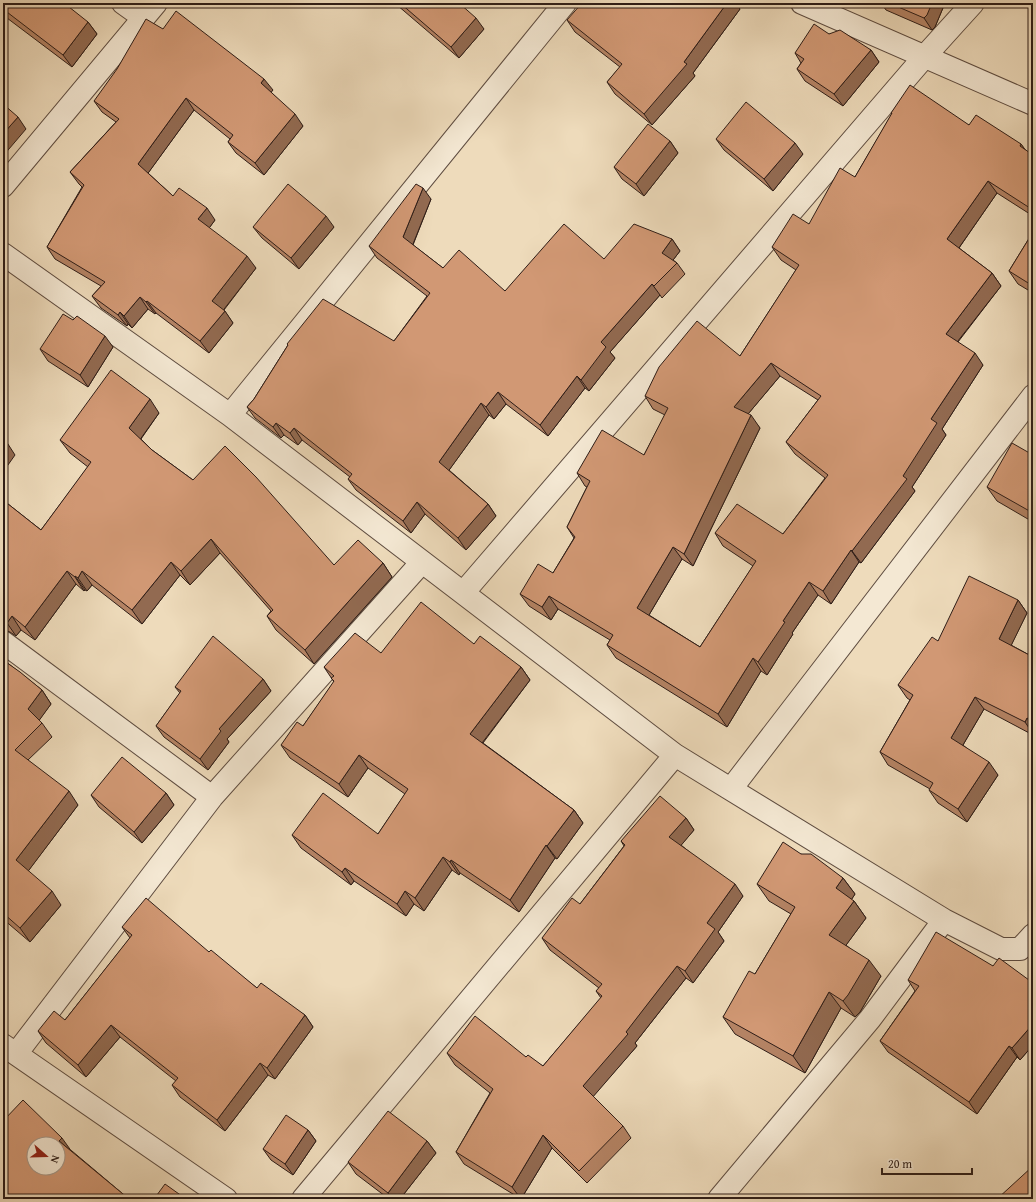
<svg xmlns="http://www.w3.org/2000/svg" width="1036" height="1202" viewBox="0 0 1036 1202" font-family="'Gentium Book Plus',serif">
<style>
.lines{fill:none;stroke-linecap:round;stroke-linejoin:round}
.minor-casing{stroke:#5e4c40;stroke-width:24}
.minor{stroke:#f4e8d3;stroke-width:22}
.wall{fill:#b48364;stroke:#2e1d17;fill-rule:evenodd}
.shaded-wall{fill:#926a51;stroke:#2e1d17}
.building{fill:#d19874;stroke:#2e1d17;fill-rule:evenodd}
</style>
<rect width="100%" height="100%" fill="#eedbbb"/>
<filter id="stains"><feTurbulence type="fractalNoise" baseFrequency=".005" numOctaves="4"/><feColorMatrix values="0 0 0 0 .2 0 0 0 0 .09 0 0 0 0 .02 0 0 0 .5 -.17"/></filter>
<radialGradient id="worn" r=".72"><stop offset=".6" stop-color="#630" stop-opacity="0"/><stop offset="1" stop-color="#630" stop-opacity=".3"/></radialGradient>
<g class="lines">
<defs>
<path id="minor" d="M123,3l21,15
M802,3l231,101
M3,186l153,-183
M3,254l227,161 445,340 269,165 57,29h19l13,-14
M230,415l335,-412
M463,593l462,-537 48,-53
M3,642l209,155
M731,789l302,-393
M3,1045l223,154
M16,1054l196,-257 210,-235
M303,1199l372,-444
M719,1199l151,-180 74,-99"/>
</defs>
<use href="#minor" class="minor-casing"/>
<use href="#minor" class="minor"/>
</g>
<path class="wall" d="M3,3l85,19 9,12 -25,33 -65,-49 -4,4z
M395,3h64l25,26 -25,29 -62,-53z
M881,3h64l-10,24 -3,3 -46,-20z
M740,9l-47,64 2,3 -43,49 -37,-31 -8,-12 13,-15 -45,-35 -8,-12z
M829,34l42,16 8,12 -36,44 -38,-25 -8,-12 4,-6 -6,-10z
M273,90l-2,2 32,34 -39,49 -28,-22 -8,-11 2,-3 -36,-29 -46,63 25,23 42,24 -6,8 47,40 -32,42 9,13 -24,30 -53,-40 -1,1 -7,-5 -16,19 -4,-4 -1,2 -26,-18 -9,-12 9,-10 -46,-27 -8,-12 35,-60 -3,-3 -9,-12 46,-50 -14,-10 -8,-11z
M891,113l78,12 52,19 4,6 8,5v61l-36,-23 -38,55 33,25 9,13 -43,56 25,23 -41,64 4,6 -34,52 3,4 -54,72 -2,-1 -28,42 -13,-9 -26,38 1,1 -26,41 -6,-4 -34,56 -111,-69 -9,-13 3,-5 -52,-31 -7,11 -22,-14 -9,-12 33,-21 21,-35 -7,-11 20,-40 -2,-1 -8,-13 67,-18 21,-40 -12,-6 -8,-13 95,-40 56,-86 -15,-10 -9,-13 37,-23 46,-47 37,-63zM780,376l38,24 -32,42 9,12 30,24 -42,56 -68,-1 8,13 30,20 -53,81 -51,-32 33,-56 11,7 67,-138 -12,-14z
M716,139l87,15 -30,37 -49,-41z
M670,141l8,12 -34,43 -22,-17 -8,-12z
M431,199l-18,46 30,23 62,23 99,-32 68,-20 8,12 -7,9 4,3 8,11 -23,24 -2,-3 -50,57 5,6 -26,33 -4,-3 -37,48 -42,-32 -12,15 -5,-4 -40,55 39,34 8,12 -30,34 -41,-36 -14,19 -55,-43 -8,-11 2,-2 -48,-37 -4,5 -14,-10 -3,3 -26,-20 -8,-11 7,-8 34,-54 -1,-1 107,-3 33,-45 -50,-38 -8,-12z
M253,227h81l-35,42 -37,-31z
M1033,232v61l-15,-9 -9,-13z
M113,347l-25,40 -40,-26 -8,-12z
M159,413l-18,26 11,11 41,30 141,85 49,-2 9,14 -78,87 -38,-34 -9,-14 4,-5 -51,-58 -30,32 -10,-10 -38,49 -50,-39 -5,6 -2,-1 -1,1 -8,-7 -41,56 -14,-10 -5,6 -6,-4 -5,-2h-2v-130l38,30 47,-63 -18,-14 -10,-13z
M1033,455v67l-36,-21 -10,-14z
M1018,600l9,13 -16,32 22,12v78l-49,-26 -21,36 35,30 -31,47 -29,-19 -9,-13 1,-1 -42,-24 -8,-13 30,-52 -3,-2 -9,-13 40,-44z
M474,644l47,23 9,13 -47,63 91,67 9,13 -26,36 -2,-1 -36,54 -59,-39 -1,2 -7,-5 -28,41 -10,-7 -8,12 -52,-35 -3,4 -50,-37 -9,-13 86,-1 27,-40 -37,-26 -20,29 -58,-39 -9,-13 22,-19 31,-44 -10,-15 57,-14z
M3,658l2,3 37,29 9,14 -12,16 3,3 10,14 -24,23 50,45 -50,66 33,34 -31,37 -27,-23z
M263,679l8,12 -44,48 2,3 -21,28 -44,-33 -8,-11 24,-33 -5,-6z
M166,793l8,12 -32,38 -43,-36 -8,-12z
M686,818l8,12 -13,15 62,51 -25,36 6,9 -31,42 -7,-5 -51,65 2,3 -44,50 30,30 8,12 -44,45 -35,-35 -31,51 -57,-35 -8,-12 34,-59 -35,-28 -8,-12 79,4 17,9 58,-68 -5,-7 3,-3 -49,-38 -8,-12 38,-34 44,-58 -3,-5z
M801,854l42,24 12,16 -4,6 3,1 12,17 -20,27 35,31 -21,36 -5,5 -14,-9 -36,65 -70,-39 -12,-17 32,-43 36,-60 -22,-13 -12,-17z
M122,927l87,25 48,36 48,27 8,12 -38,52 -7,-4 -43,56 -45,-34 -8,-12 4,-4 -56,-44 -34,40 -40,-34 -8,-12 27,-11 65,-82z
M993,966l40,17v62l-13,15 -3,-3 -40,57 -89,-62 -8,-11 35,-50 -7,-11z
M3,1121l69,30 57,48h-121l-5,-4z
M308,1130l8,11 -23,34 -22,-15 -8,-11z
M427,1141l9,12 -36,46h-11l-33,-25 -8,-12z"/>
<path class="shaded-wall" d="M727,3h9l4,6 -47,64 2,3 -43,49 -8,-11 40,-52z
M932,3h13l-10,24 -3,3 -8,-12z
M3,12l4,6 -4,4z
M476,18l8,11 -25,29 -8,-11z
M88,22l9,12 -25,33 -9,-12z
M871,50l8,12 -36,44 -9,-12z
M264,79l9,11 -4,5 -8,-12z
M186,98l8,12 -48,66 -8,-12z
M295,114l8,12 -39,49 -9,-12z
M18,117l8,12 -23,27v-22z
M670,141l8,12 -34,43 -8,-12z
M795,143l8,11 -30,37 -9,-12z
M1021,144l9,12 -10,-10z
M988,181l9,12 -41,59 -9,-13z
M423,188l8,11 -20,50 -8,-12z
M207,208l8,12 -8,11 -9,-12z
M326,216l8,11 -35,42 -8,-11z
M672,239l8,12 -10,13 -8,-11z
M247,256l9,12 -35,45 -9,-12z
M992,273l9,13 -47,60 -8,-12z
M652,284l8,11 -50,57 5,6 -26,33 -8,-11 20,-38z
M140,297l8,12 -16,19 -8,-12z
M147,301l9,12 -1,1 -9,-12z
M225,311l8,12 -24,30 -9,-12z
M120,312l8,12 -1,2 -9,-11z
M105,336l8,11 -25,40 -8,-12z
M975,353l8,12 -41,64 4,6 -34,52 3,4 -54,72 -9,-12 51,-75 28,-57z
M771,363l9,13 -37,44 -9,-13z
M577,376l8,12 -37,48 -8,-11z
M498,392l8,12 -12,15 -8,-12z
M150,399l9,14 -20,28 -10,-13z
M481,403l8,12 -42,58 -8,-11z
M751,415l9,13 -67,138 -9,-12z
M276,423l8,12 -3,3 -8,-11z
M294,428l8,12 -4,5 -8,-12z
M6,441l9,14 -12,17v-27z
M417,502l8,12 -14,19 -8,-12z
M488,504l8,12 -30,34 -8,-12z
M211,539l9,14 -30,32 -9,-14z
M673,547l9,12 -36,61 -9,-12z
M851,550l8,12 -28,42 -8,-13z
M171,562l9,13 -38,49 -10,-14z
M383,563l9,14 -78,87 -9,-14z
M67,571l9,13 -41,56 -10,-13z
M82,571l10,14 -5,6 -9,-13z
M75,576l10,14 -1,1 -9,-14z
M809,582l9,13 -26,38 1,1 -26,41 -9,-13 25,-41z
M549,596l9,13 -7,11 -9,-13z
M1018,600l9,13 -19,39 -9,-13z
M12,616l9,14 -5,6 -9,-13z
M753,658l8,13 -34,56 -9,-13z
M521,667l9,13 -51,67 -9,-13z
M263,679l8,12 -44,48 2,3 -21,28 -8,-11 19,-30z
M42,690l9,14 -13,18 -10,-13z
M975,697l9,12 -24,41 -9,-12z
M1027,718l6,8v8l-8,-12z
M359,755l9,13 -20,29 -9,-13z
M989,762l9,13 -31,47 -9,-13z
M69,791l9,14 -52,69 -10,-14z
M166,793l8,12 -32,38 -8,-11z
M574,810l9,13 -26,36 -10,-13z
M686,818l8,12 -16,19 -9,-12z
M546,845l9,13 -36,54 -9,-12z
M443,857l9,13 -28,41 -9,-13z
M451,860l9,13 -1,2 -9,-13z
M345,868l9,13 -3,4 -9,-13z
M843,878l12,16 -7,11 -12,-17z
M735,884l8,12 -25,36 6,9 -31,42 -8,-12 22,-48z
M52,891l9,14 -31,37 -10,-14z
M405,891l9,13 -8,12 -9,-12z
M854,901l12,17 -25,34 -12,-17z
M869,960l12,16 -21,36 -5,5 -12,-16z
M677,966l9,12 -51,65 2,3 -45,52 -9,-12z
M829,992l12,16 -36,65 -12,-17z
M305,1015l8,12 -38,52 -8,-11z
M1033,1024v21l-13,15 -8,-12z
M111,1025l9,12 -34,40 -8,-12z
M1009,1046l8,11 -40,57 -8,-12z
M260,1063l8,12 -43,56 -8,-11z
M308,1130l8,11 -23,34 -8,-11z
M543,1135l9,13 -31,51 -9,-12z
M62,1138l10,14 -13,-11z
M427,1141l9,12 -36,46h-8l-4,-6z"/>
<path class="building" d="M3,3h61l24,19 -25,33 -60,-46z
M400,3h59l17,15 -25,29z
M582,3h145l-43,59 3,2 -43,50 -37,-32 15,-18 -55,-44z
M889,3h43l-5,12 -3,3z
M176,11l88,68 -3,4 34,31 -40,49 -27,-21 5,-7 -47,-37 -48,66 35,32 6,-8 28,20 -9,11 49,37 -35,45 13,10 -25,30 -53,-40 -1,1 -6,-5 -16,19 -4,-4 -2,3 -26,-19 13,-14 -58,-35 37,-62 -14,-13 49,-53 -25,-18 23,-32 29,-50 17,10z
M814,24l15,10 11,-4 31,20 -37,44 -37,-25 7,-10 -9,-6z
M910,85l59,40 7,-10 45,29 -1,2 13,9v55l-45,-29 -41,58 45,34 -46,61 29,19 -44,66 6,4 -34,53 4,3 -55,72 -1,-1 -28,41 -14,-9 -26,39 2,1 -27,40 -5,-4 -35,56 -111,-69 6,-10 -64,-39 -7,11 -22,-13 18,-30 15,9 22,-36 -8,-10 23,-46 -13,-8 25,-43 42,25 24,-47 -23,-12 14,-29 38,-46 43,35 59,-91 -27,-18 21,-33 16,10 31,-56 15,9 37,-64h-1zM771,363l50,33 -35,46 42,33 -45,59 -46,-30 -22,29 41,28 -56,86 -63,-39 36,-61 11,7 67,-139 -17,-8z
M746,102l49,41 -31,36 -48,-40z
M3,104l15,13 -15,17z
M648,124l22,17 -34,43 -22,-17z
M288,184l38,32 -35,42 -38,-31z
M416,184l7,4 -20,49 40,31 16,-18 46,41 59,-67 40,35 30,-35 38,15 -10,14 15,10 -23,23 -2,-2 -51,58 5,5 -25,33 -4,-4 -37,49 -42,-33 -12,15 -5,-4 -42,59 49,42 -30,34 -41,-36 -14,19 -55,-42 4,-5 -58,-46 -4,5 -14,-10 -3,4 -26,-20 7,-8 34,-54 -1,-1 36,-45 71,42 36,-48 -61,-47z
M1033,232v54l-24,-15z
M63,314l10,6 4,-4 28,20 -25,39 -40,-26z
M111,370l39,29 -21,29 23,22 41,30 32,-34 31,31 78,88 24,-25 25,23 -78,87 -38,-34 6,-6 -62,-71 -30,32 -10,-9 -39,48 -50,-39 -4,7 -3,-2v1l-8,-6 -42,56 -13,-11 -5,7 -4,-3v-120l38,30 50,-68 -31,-22z
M3,439l3,2 -3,4z
M1012,443l21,12v58l-46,-26z
M969,576l49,24 -19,39 34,18v64l-6,-3 -2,4 -50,-25 -24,41 38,24 -31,47 -29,-19 4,-7 -53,-31 33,-57 -15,-10 34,-48 6,4z
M421,602l53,42 6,-8 41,31 -51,67 104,76 -27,36 -1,-1 -36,55 -59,-40 -1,2 -7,-5 -28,41 -10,-7 -8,13 -52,-36 -3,4 -50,-37 31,-42 55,41 30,-45 -49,-34 -20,29 -58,-39 16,-23 6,4 31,-45 -3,-3 3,-2 -10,-9 31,-34 26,20z
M213,636l50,43 -44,50 2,2 -21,28 -44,-33 25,-35 -6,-4z
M3,660l17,12 22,18 -14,19 14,14 -27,27 54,41 -53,69 36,31 -32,37 -17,-15z
M122,757l44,36 -32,39 -43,-37z
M660,796l26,22 -17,19 66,47 -28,39 8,6 -30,42 -8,-5 -51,66 2,2 -45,52 40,40 -44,45 -36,-36 -31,52 -56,-35 37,-63 -46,-36 28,-37 51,41 2,-2 15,11 59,-70 -6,-5 6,-7 -60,-46 30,-40 8,6 45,-59 -4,-4z
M783,842l18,12h10l32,24 -7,10 18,13 -25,34 40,25 -21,35 -5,6 -14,-9 -36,64 -70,-39 26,-46 6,3 40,-67 -38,-23z
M146,898l63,54 2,-2 46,38 4,-5 44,32 -38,53 -7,-5 -43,57 -45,-35 6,-7 -67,-53 -33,40 -40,-34 16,-20 11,9 67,-85 -10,-8z
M936,932l57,34 6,-8 34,25v41l-21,24 -3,-2 -40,56 -89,-61 39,-55 -11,-6z
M23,1100l39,38 -3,3 70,58h-116l-10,-9v-69zM34,1144h24v24h-24z
M388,1111l39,30 -39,52 -40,-31z
M286,1115l22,15 -23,34 -22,-15z
M1033,1166v33h-36z
M165,1184l21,15h-32z"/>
<rect width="1036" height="1202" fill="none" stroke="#eedbbb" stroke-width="16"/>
<rect x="4" y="4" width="1028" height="1194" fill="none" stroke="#2e1d17" stroke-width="2"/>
<rect x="8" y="8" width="1020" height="1186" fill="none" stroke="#2e1d17"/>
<g transform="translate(46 1156) rotate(110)"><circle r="19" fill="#f4e8d3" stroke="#a59788"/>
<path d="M0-3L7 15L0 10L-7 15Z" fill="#8f2418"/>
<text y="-6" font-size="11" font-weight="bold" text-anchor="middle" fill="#2e1d17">N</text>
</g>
<path d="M882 1168v6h90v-6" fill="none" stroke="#2e1d17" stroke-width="2"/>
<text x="888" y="1168" font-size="12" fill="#2e1d17" stroke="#f4e8d3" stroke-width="3" paint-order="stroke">20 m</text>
<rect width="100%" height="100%" filter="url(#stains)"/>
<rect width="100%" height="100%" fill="url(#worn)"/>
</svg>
